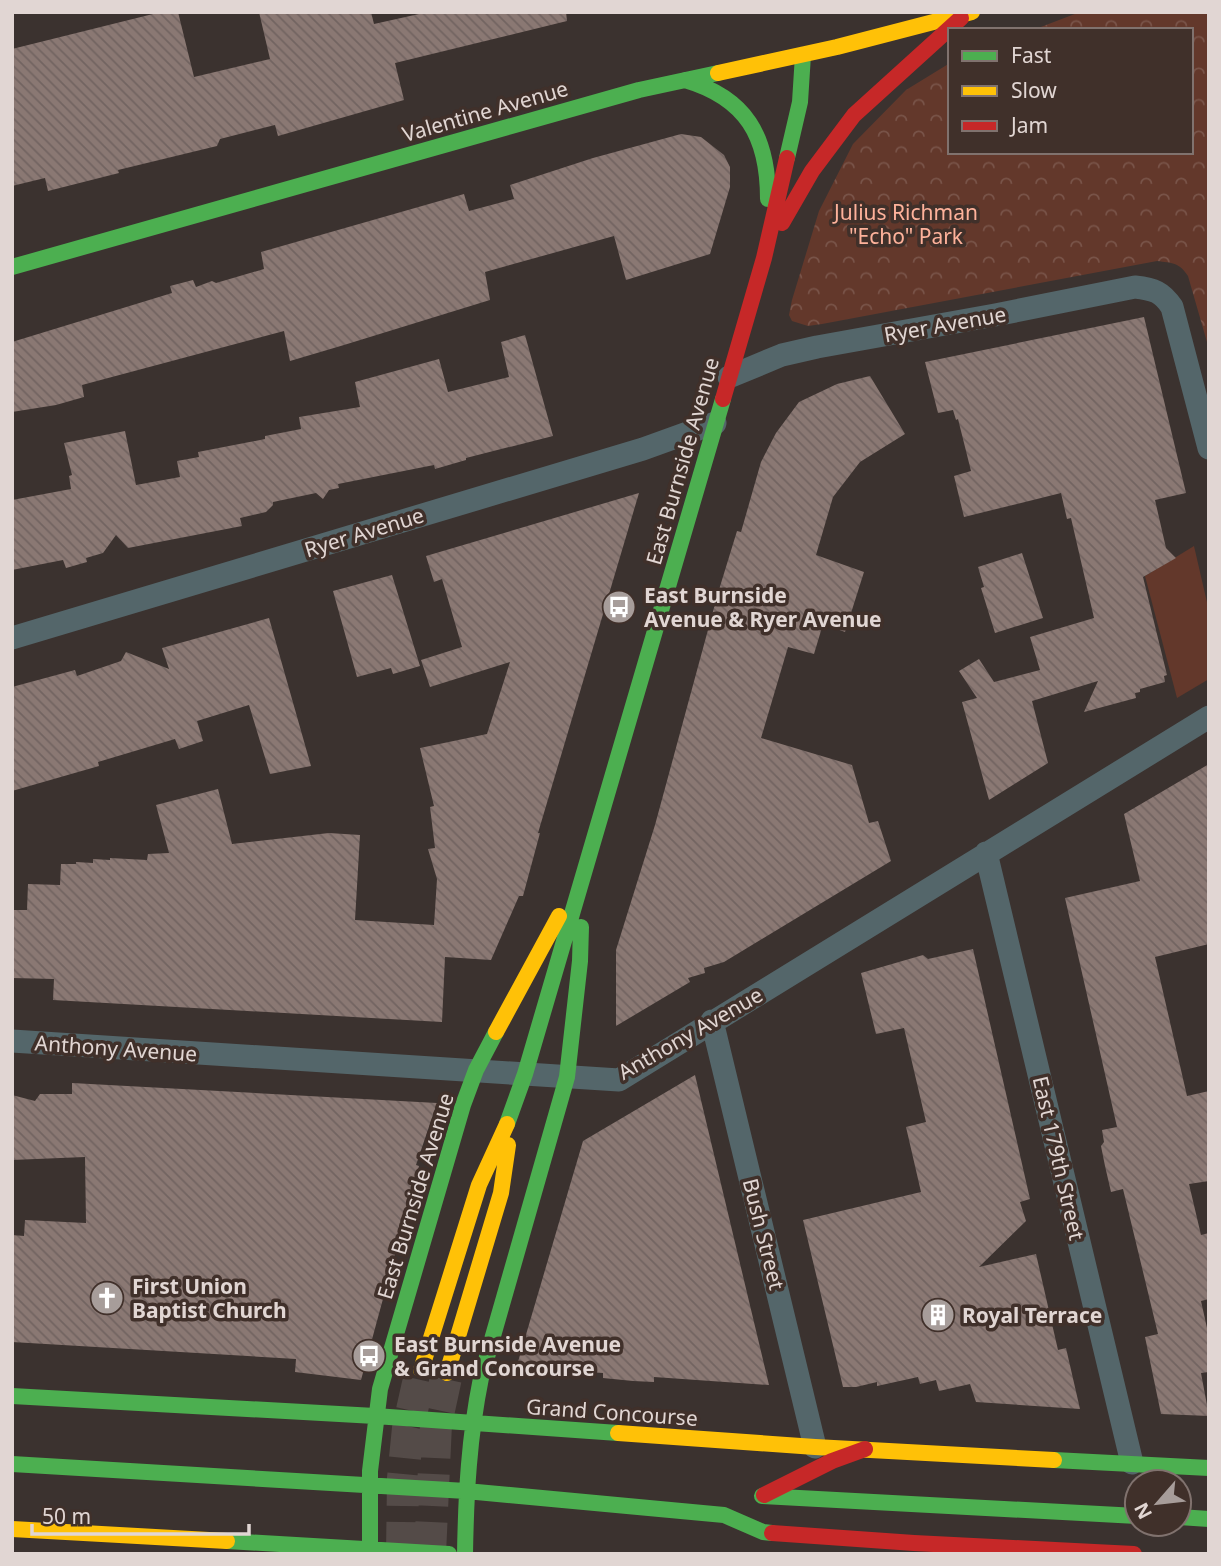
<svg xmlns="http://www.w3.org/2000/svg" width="1221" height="1566" viewBox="0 0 1221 1566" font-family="'Noto Sans',sans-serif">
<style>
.grass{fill:#63382b}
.park{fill:url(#park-crowns)}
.building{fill:url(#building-back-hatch)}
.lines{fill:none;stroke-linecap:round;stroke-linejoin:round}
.secondary-tunnel{stroke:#544b48;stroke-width:32;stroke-dasharray:32 16;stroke-linecap:butt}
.street{stroke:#54666a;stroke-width:23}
.fast{stroke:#4caf50;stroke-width:16}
.slow{stroke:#ffc107;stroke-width:16}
.jam{stroke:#c62828;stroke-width:16}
.labels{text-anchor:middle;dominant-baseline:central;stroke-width:7;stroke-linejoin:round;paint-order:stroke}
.street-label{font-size:21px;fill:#e1d6d3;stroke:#40302a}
.park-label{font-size:21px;fill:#feb29b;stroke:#40302a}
.poi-label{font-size:21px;font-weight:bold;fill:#e1d6d3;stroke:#40302a;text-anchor:start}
</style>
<defs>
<pattern id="park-crowns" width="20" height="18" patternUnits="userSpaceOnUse" patternTransform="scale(1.75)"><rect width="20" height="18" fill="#63382b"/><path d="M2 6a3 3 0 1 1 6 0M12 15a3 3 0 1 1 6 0" fill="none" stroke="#795449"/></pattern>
<pattern id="building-back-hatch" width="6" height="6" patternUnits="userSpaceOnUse" patternTransform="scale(1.75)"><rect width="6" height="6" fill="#8a7873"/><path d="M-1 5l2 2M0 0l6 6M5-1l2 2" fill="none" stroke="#726461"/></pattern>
</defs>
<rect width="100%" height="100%" fill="#3b322f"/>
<path class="grass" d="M1194,546l15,65v68l-32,19 -32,-122z"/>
<path class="park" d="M1080,12h129v337l-21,-73c-9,-14 -16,-13 -31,-15l-335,63 -14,2 -16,-5 -3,-6 3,-15 27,-89 34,-67 53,-54 44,-27v89h241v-122h-158z"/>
<path class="building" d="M161,12h17l16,65 76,-18 -11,-47h112l3,12 54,-12h138l1,9 -172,42 9,37 -126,36 -3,-11 -55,14 -3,7 -99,24 1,3 -71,18 -3,-13 -33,8v-137z
M681,134l20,3 23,18 6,12v20l-20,67 -84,26 -12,-44 -129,36 5,28 -146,45 -54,16 -6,-30 -202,54 2,12 -28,8 -44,7v-70l160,-49 -2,-7 23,-6 3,7 16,-6 4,2 48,-14 -3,-17 203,-58 5,17 45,-12 -4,-14 83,-27z
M1144,317l42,176 -31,7 11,48 10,10 -33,19 24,98 -3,1 1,6 -25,7v3l-5,1 1,5 -52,14 14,-31 -66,20 16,62 -59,37 -27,-98 15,-4 -18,-27 20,-12 15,23 46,-12 -10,-33 64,-19 -23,-100 -4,1 -6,-26 -97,24 -10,-41 17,-5 -13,-52 -2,1 -3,-10 -15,3 -13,-51z
M525,335l28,101 -87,22v2l-31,9 -1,-4 -96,19 1,4 -10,2 -6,9 -7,-6 -43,9v3l-7,7 -26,6 2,8 -114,22 -12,-13 -13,18 -17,5 1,4 -21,6 -3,-8 -51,10v-70l59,-11 -2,-13 3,-1 -8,-32 61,-12 11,54 44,-8 -3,-16 22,-4 -1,-5 67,-13v-3l36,-7 -2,-12 61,-10 -5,-25 84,-23 9,33 61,-15 -8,-35z
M870,376l35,58 -45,28 -27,35 -17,58 48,17 -19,60 -22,-8 -9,30 -26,-7 -27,91 91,27 17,58 9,-2 13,40 -167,101 -20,6 1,5 -17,5 2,4 -74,44v-76l39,-125 63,-232 19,-62 4,1 20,-70 15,-29 23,-31 38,-18z
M639,493l-101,340h2l-17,63h-4l-28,64 -46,-3 -3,65 -389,-22 1,-21 -42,-1v-68h15l1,-26 32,1 1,-21h15v-2l17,1v-4l17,1v-2l37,2 1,-6 21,-1 -13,-48 62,-16 14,55 97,-11 31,2 -5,85 79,5 3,-46 -9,-30 7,-1 -5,-41 4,-1 -14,-58 67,-14 23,-72 -80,25 -9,-27 41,-13 -20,-68 -8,3 -8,-26z
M1022,553l21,65 -48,15 -14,-45 3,-1 -6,-20z
M392,575l28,91 -27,8 -2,-6 -34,9 -24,-86z
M269,618l42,148 -41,8 -21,-69 -52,16 6,20 -24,8 -4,-10 -77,23 1,4 -87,25v-104l63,-17 2,6 44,-15 5,-9 43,17 -7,-21z
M1209,764v180l-54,13 32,139 22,-5v90l-20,3 12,51 8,-2v66l-8,2 8,36v35l-8,1 8,43 -48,-2 -16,-77 13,-3 -35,-145 -12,3 -6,-26 -4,-20 3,-4 -2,-12 15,-3 -52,-229 75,-17 -16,-67z
M973,949l57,250 -10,3 6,19 -47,46 57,-13 22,96 8,-2 14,61 -104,-7 -6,-18 -31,7 -3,-11 -16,4 -2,-7 -41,9v-4l-21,5h-13l-40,-167 118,-28 -15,-65 20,-5 -22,-94 -28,6 -15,-61 62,-18 5,4z
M695,1075l74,310 -115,-8v5l-21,-1 -30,-3v-5l-59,-4v5l-29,-2 68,-231z
M72,1083l365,20 -21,62 3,1 -58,214 -66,-8 1,-13 -284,-17v-107l12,1 1,-16 61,3 -1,-66 -73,3v-65l23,6 5,-7h32z"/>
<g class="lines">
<path class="secondary-tunnel" d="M402,1554l1,-76 5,-50 13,-58
M430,1554l6,-130 11,-51"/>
<path class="street" d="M729,377l53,-22 35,-8 178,-32 140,-28c19,2 27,5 37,20l37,141
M12,638l631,-189 72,-26
M986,853l146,610
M712,1021l103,426
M12,1041l607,39 590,-363"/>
<path class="fast" d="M685,80c61,18 83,56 83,119
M787,158l13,-56 3,-47
M12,267l627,-177 79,-17
M507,1124l18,-50 198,-675
M12,1396l363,20 243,17
M1054,1460l155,8
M12,1464l454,27 258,24 39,17 9,1
M762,1496l375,20
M1179,1517l30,2
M227,1541l222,13
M370,1554v-83l10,-82 83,-284 13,-35 20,-38
M465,1554c1,-60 4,-117 16,-176l86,-301 13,-116 1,-34"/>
<path class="slow" d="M718,73l119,-26 135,-35
M496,1032l63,-116
M421,1370l58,-185 28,-61
M447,1373l54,-180 7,-48
M618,1433l197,14 239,13
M12,1529l215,12"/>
<path class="jam" d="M782,223l30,-52 42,-56 107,-97
M723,399l41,-141 23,-100
M764,1495l68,-34 33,-12
M772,1533l142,10 220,11"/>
</g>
<defs>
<symbol id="bus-disc" viewBox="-11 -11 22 22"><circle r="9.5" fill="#a79d9a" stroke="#40302a"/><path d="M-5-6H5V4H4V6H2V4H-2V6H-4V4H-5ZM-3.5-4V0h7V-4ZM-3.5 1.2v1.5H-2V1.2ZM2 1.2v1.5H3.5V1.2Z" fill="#fff"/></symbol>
<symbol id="church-disc" viewBox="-11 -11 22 22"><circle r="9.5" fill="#a79d9a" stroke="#40302a"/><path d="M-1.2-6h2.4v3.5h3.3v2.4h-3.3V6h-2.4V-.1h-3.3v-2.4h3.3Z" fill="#fff"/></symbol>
<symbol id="building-disc" viewBox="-11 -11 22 22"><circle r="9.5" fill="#a79d9a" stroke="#40302a"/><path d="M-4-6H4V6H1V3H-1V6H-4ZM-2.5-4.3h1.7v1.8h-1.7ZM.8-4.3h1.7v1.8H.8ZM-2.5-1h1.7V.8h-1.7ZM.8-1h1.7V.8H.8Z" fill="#fff"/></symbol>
</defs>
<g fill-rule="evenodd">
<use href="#bus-disc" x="600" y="588" width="38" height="38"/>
<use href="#church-disc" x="88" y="1279" width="38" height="38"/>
<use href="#building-disc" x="919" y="1296" width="38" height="38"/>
<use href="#bus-disc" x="350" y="1337" width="38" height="38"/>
</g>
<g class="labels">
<g class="street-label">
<text transform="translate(485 111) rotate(-16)">Valentine Avenue</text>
<text transform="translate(945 324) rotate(-10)">Ryer Avenue</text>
<text transform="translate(682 461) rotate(-74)">East Burnside Avenue</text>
<text transform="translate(364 532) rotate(-17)">Ryer Avenue</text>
<text transform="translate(690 1033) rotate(-30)">Anthony Avenue</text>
<text transform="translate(116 1048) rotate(4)">Anthony Avenue</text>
<text transform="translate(1059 1158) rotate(77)">East 179th Street</text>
<text transform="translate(415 1196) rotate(-73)">East Burnside Avenue</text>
<text transform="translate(764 1234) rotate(76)">Bush Street</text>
<text transform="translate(612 1412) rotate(4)">Grand Concourse</text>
</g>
<g class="park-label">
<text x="906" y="212">Julius Richman<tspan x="906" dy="24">"Echo" Park</tspan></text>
</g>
<g class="poi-label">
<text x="644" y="595">East Burnside<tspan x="644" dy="24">Avenue &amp; Ryer Avenue</tspan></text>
<text x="132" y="1286">First Union<tspan x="132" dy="24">Baptist Church</tspan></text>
<text x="962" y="1315">Royal Terrace</text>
<text x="394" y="1344">East Burnside Avenue<tspan x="394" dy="24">&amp; Grand Concourse</tspan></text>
</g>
</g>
<rect width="1221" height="1566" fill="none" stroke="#e1d6d3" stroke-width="28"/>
<rect x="948" y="28" width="245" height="126" fill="#40302a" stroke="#80726e" stroke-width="2"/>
<rect x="962" y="51" width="35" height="10" fill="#4caf50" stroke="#80726e" stroke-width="2"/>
<text x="1011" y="63" font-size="21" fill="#e1d6d3">Fast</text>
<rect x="962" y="86" width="35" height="10" fill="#ffc107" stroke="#80726e" stroke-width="2"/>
<text x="1011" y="98" font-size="21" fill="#e1d6d3">Slow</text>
<rect x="962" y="121" width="35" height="10" fill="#c62828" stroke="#80726e" stroke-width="2"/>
<text x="1011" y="133" font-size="21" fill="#e1d6d3">Jam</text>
<g transform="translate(1158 1503) rotate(242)"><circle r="33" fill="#40302a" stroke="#80726e" stroke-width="2"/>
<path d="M0-5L12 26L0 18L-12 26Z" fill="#a79d9a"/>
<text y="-10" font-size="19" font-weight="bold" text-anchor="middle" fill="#e1d6d3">N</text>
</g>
<path d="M32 1524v10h217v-10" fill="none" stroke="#e1d6d3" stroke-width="3.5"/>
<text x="42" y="1524" font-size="21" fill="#e1d6d3" stroke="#40302a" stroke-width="5" paint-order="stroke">50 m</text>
</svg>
